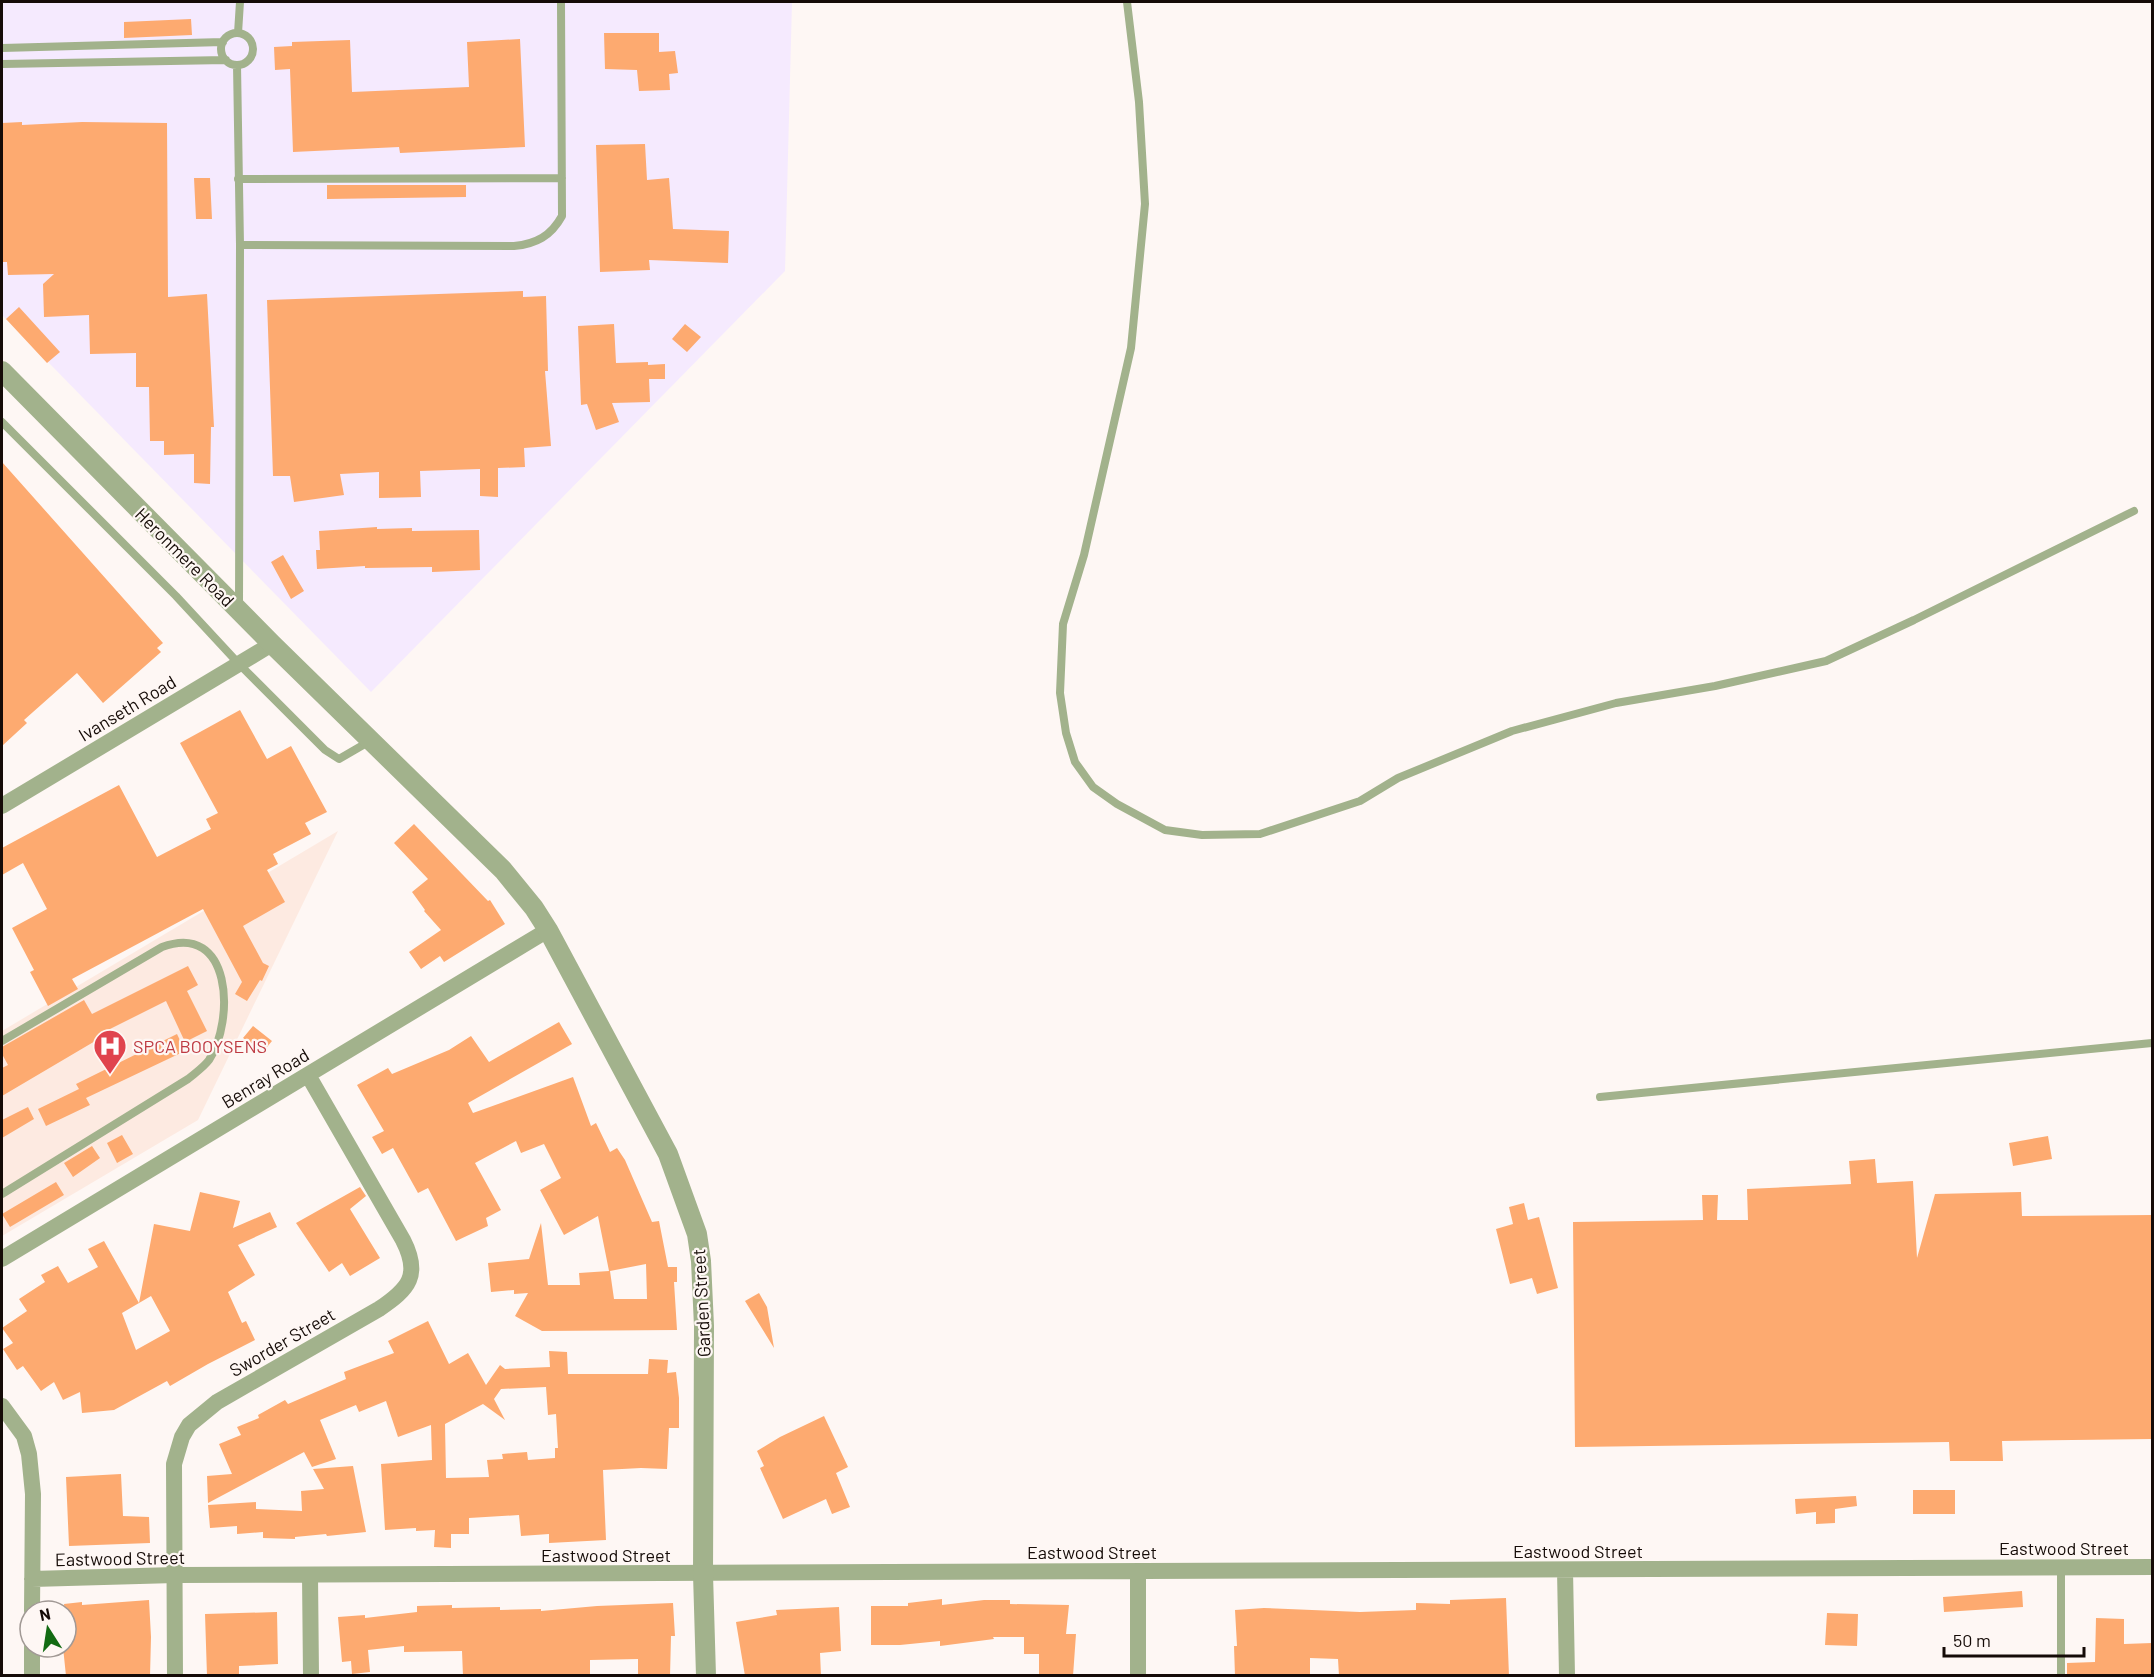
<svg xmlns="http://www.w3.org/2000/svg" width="2154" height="1677" viewBox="0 0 2154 1677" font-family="Barlow,sans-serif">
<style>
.industrial{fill:#f5eafe}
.medical{fill:#fdeae1}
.building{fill:#fdaa70;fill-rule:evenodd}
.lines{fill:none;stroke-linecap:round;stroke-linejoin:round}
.service{stroke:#a2b28c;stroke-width:8}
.minor{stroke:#a2b28c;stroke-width:16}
.tertiary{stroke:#a2b28c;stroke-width:20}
.labels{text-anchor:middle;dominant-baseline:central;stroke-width:4.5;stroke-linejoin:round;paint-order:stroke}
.street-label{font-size:18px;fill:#150b07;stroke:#fef7f4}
.health-label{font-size:18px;fill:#be3a42;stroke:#fef7f4;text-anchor:start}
</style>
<rect width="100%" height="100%" fill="#fef7f4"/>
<path class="industrial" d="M2,2h790l-7,269 -414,421 -369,-377z"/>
<path class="medical" d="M338,831l-140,289 -196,116v-205z"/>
<path class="building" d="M191,19l1,16 -68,3v-16z
M604,33h55v19l16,-1 3,22 -9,1 1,16 -31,1 -2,-21 -32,-1z
M520,39l5,108 -125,6 -1,-6 -106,5 -3,-83 -15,1 -1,-23 18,-1v-4l58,-2 2,52 117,-5 -2,-45z
M22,122v3l60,-3 85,1 1,174 39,-3 7,133h-3l-1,57 -16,-1v-29l-30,1v-14h-14l-1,-54h-13v-34l-46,1 -1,-39 -45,2 -1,-33 11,-10 -46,1 -1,-13h-5v-139z
M645,144l2,36 22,-2 4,51 56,2 -1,32 -79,-3 1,10 -50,2 -4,-127z
M194,178h16l2,41h-16z
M327,185h139v12l-139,2z
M523,291v6l23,-1 2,75h-3l6,75 -27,2 1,19 -27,1v29l-18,-1v-27l-60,2 1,26 -42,1v-26l-39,2 4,21 -50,7 -4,-26h-17l-6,-176z
M19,307l41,45 -13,11 -41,-44z
M614,324l2,39 32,-1v3l17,-1v15h-16l1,23 -38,1 7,19 -23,8 -9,-26 -6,1 -3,-79z
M685,324l16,13 -14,15 -15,-13z
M2,462l161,181 -6,5 4,4 -58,51 -26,-30 -53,47 3,3 -25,23z
M377,527v2l35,-1v3l67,-1 1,40 -48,2v-5l-67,1v-2l-48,3 -1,-19h4l-1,-19z
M283,555l21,36 -13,8 -20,-37z
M240,710l27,49 24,-13 36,66 -22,11 6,11 -38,20 5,10 -11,6 18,32 -42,24 20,37 6,3 -7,15 -2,-1 -13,21 -12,-7 7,-12 -39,-73 -131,70 6,10 -30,17 -18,-34 4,-2 -22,-42 35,-19 -24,-46 -21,12v-27l117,-63 38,72 54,-28 -5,-10 12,-6 -38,-70z
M414,824l74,77 2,-1 15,24 -61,38 -4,-6 -19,13 -12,-17 32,-22 -17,-19 1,-1 -13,-18 16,-13 -34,-36z
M188,966l10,19 -11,6 20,40 -22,11 -19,-41 -66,33 2,3 -100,59v-28l6,-3 -6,-11v-7l82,-47 8,14z
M559,1022l13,22 -104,59 5,10 100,-36 18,49 5,-3 14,29 7,-4 8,12 27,62 7,-1 9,46h9v15h-3l3,48 -135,1 -27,-15 13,-23 -14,1v-4l-23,2 -3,-29 41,-4 12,-36 7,62h32l-1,-12 30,-2 -11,-55 -34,19 -24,-45 21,-12 -17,-34 -23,9 -5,-12 -41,22 26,47 -15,8 2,8 -32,15 -28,-53 -10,5 -25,-45 -11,6 -10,-17 12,-6 -27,-46 31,-17 4,6 57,-24 22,-14 18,26zM646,1264l1,35h-33l-4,-28z
M253,1026l19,15 -10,12 -19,-15z
M177,1034l8,17 -99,47 4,7 -44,21 -8,-17 41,-20 -3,-5z
M28,1107l6,12 -32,19v-18z
M122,1135l11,19 -16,9 -10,-20z
M2048,1136l4,23 -39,7 -4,-23z
M92,1146l8,12 -27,19 -9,-14z
M1875,1159l2,24 36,-2 4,77 18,-64 86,-2 1,24 130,-1v224l-150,2 1,20h-53l-1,-19 -374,5 -2,-225 130,-2 -1,-25h16l-1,25h31l-1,-31 104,-5 -2,-23z
M56,1182l8,13 -54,32 -8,-13z
M360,1187l6,9 -16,13 30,49 -30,18 -8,-13 -13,9 -33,-49z
M200,1192l40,9 -7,27 37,-16 7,15 -39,18 17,30 -27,17 14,31 4,-2 9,19 -47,24 -38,22 -3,-5 -53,29 -32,3 -2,-21 -17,8 -9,-18 -13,9 -18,-25 -6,4 -14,-21 10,-6 -11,-15 25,-17 -8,-12 26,-17 -4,-7 17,-9 10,17 30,-16 -10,-18 16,-8 35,62 15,-79 36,7zM151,1296l19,35 -34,19 -14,-37z
M1524,1203l4,17 11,-3 19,71 -21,6 -5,-16 -22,6 -14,-55 17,-5 -4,-17z
M759,1293l8,14 7,41 -29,-47z
M428,1321l21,43 19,-11 18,32 14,-20 5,4 45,-2 -1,-16 18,1 1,22h80l1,-15 19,1 -1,13 9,-1 3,26v30h-10l-2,41 -26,-1 -38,2 3,70 -57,3v-9l-28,2 -2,-21 -50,3v16h-18v14l-17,-1 1,-17 -19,1v-3l-31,2 -4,-66 51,-4 -1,-35 -33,12 -12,-36 -27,11 -3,-7 -36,15 16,39 -24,8 -8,-15 -96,51 -1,-27 25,-2 -13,-30 22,-9 -4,-8 22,-9 -1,-3 27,-15 3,4 58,-25 -2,-7 50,-19 -6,-12zM546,1387l2,28 8,-1 2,34h-3v10l-27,2 -1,-8 -25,2 1,5 -16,1 2,17 -43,1 -1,-54 38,-20 22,16 -11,-21 7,-10z
M824,1416l24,51 -12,6 14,34 -18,7 -6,-15 -43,20 -23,-51 4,-2 -7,-15 23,-14z
M353,1466l13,66 -39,4 -1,-2 -31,3v2l-32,-1v-6l-26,2v-8l-27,2 -2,-23 48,-3v7l46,2 -1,-20 23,-2 -11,-20z
M121,1474l2,42 26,1 1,26 -81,3 -3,-69z
M1913,1490h42v24h-42z
M1856,1496l1,10 -22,3v14l-19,1v-12l-20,2 -1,-15z
M2022,1591l1,16 -79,5 -1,-15z
M1506,1598l3,78h-170l-1,-17 -28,-1v18h-75l-1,-30h3l-2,-36 29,-2 96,4 56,-2v-7l34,1v-4z
M942,1599v6l42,-5h26v4l59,1 -3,29h10l-3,42h-34v-22h-15v-17h-31l1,2 -54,7v-5l-40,4h-29v-39h37v-3z
M149,1600l2,37 -1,39h-84l-3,-29h6l-5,-43 18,-2v3z
M673,1603l2,33h-4l-1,40h-32v-17l-48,1v16h-127l-1,-25 -58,1v-6l-36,4 2,22 -18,2 -1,-13 -9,1 -4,-45 27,-2v3l52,-6v-6l35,-1v3l48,-1v3l41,-1v2l56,-5z
M839,1607l2,44 -21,2 1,23h-76l-9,-54 41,-7 -1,-5z
M277,1612l1,52 -39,2v10h-32l-2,-62z
M1827,1613l31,1 -1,32 -32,-1z
M2096,1618l28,1v25l28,-1v33h-85v-13l28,-1z"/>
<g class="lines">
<path class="service" d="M1127,2l12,100 6,102 -14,144 -47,207 -21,69 -3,69 6,40 9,29 18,25 24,17 48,26 37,5 58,-1 100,-33 38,-23 114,-47 104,-28 99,-17 111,-25 88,-41 220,-109
M238,33l2,-31
M221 49a16 16 0 1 1 32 0a16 16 0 1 1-32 0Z
M2,48l221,-6
M2,64l224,-4
M237,65l3,180 -1,362
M238,179l324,-1
M240,245l274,1c22,-2 37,-10 48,-30l-1,-214
M2,422l174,174 63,68 86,86 14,9 31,-18
M2,1041l160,-94c70,-26 73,73 47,113 -5,7 -14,13 -21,19l-186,115
M1600,1097l552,-54
M2061,1676v-108"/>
<path class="minor" d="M2,806l270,-162
M2,1259l546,-329
M2,1406l22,30 5,18 4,40 -1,117
M1565,1570l2,106
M310,1575l1,101
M32,1579l143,-4 1977,-8
M32,1676v-29
M175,1676l-1,-212 8,-27 7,-12 28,-23 162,-93c30,-20 42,-34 24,-69l-95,-165
M1138,1676v-104"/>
<path class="tertiary" d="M2,371l270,273 231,226 31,38 14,22 120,224 29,80 4,27 3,65 -1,248 3,102"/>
</g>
<defs>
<symbol id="hospital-pin" viewBox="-11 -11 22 30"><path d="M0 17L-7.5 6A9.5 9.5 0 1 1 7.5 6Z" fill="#e0444e" stroke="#fef7f4"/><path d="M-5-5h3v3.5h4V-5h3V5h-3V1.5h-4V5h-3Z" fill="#fff"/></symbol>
</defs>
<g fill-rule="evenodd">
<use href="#hospital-pin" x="91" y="1027" width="38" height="52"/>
</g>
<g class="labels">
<g class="street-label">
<text transform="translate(185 557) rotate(45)">Heronmere Road</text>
<text transform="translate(127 708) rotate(-31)">Ivanseth Road</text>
<text transform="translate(265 1078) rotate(-31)">Benray Road</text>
<text transform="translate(701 1303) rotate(-93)">Garden Street</text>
<text transform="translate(282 1342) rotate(-30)">Sworder Street</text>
<text x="2064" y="1548">Eastwood Street</text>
<text x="1578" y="1551">Eastwood Street</text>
<text x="1092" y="1552">Eastwood Street</text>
<text x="606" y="1555">Eastwood Street</text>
<text transform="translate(120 1558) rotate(-1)">Eastwood Street</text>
</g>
<g class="health-label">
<text x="133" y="1046">SPCA BOOYSENS</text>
</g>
</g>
<rect width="2154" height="1677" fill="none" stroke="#150b07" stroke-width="6"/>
<g transform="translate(48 1629) rotate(348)"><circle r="28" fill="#fef7f4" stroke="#a19995" stroke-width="1.5"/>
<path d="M0-4.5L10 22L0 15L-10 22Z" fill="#126a12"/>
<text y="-9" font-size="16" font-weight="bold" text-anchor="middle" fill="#150b07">N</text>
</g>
<path d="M1944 1647v9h140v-9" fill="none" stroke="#150b07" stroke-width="3"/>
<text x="1953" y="1647" font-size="18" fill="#150b07" stroke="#fef7f4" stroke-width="4.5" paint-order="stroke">50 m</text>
</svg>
